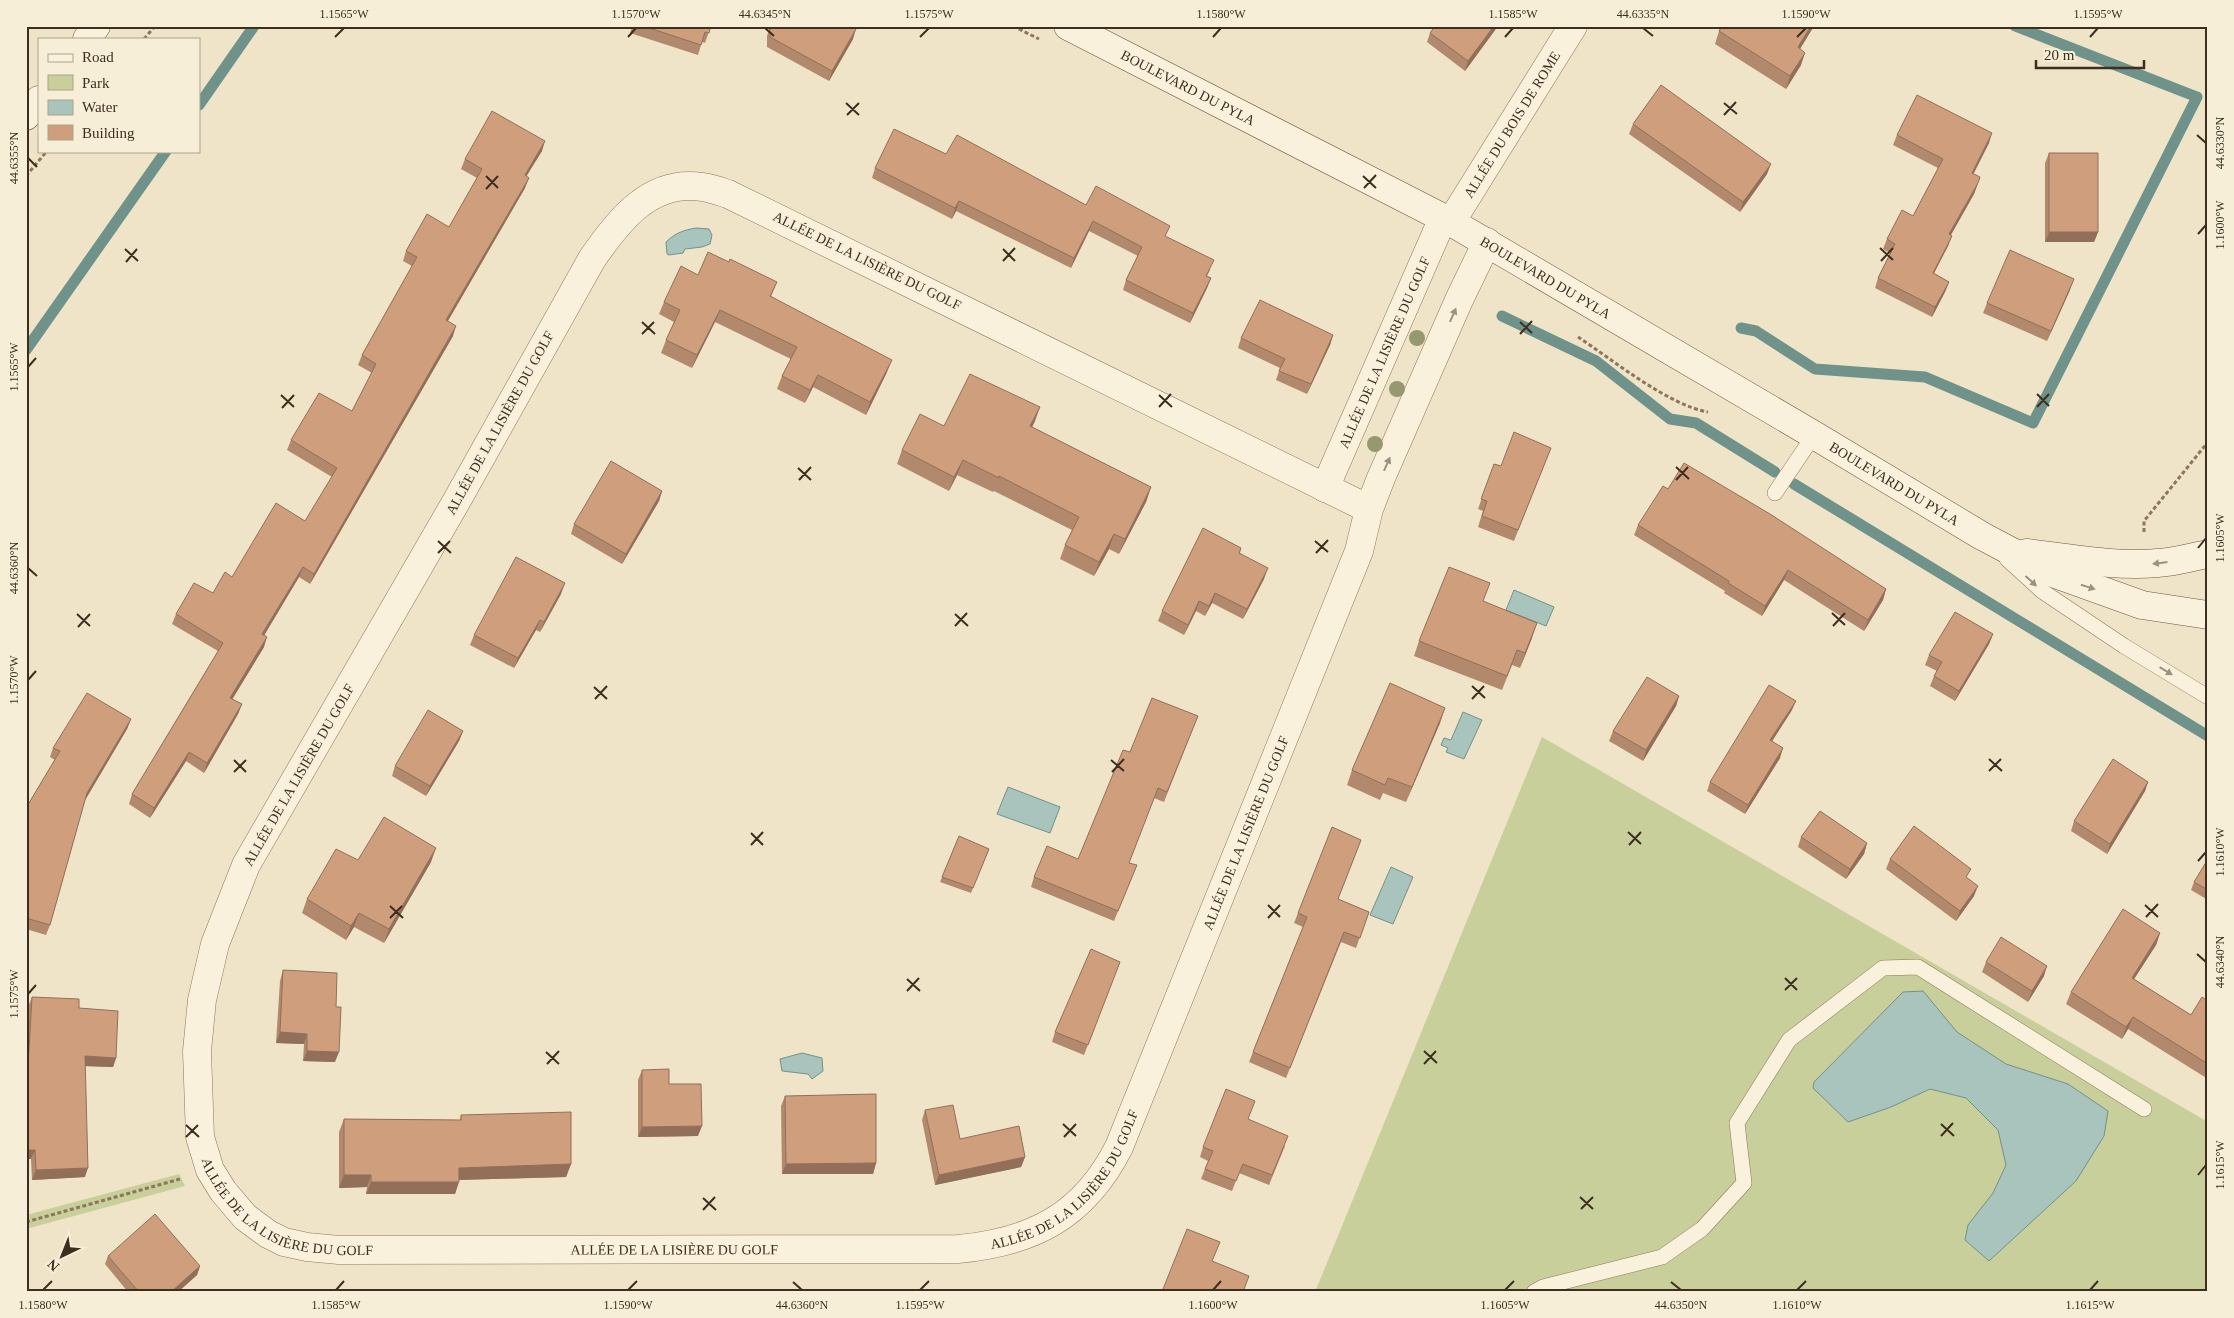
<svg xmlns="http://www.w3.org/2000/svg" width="2234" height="1318" viewBox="0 0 2234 1318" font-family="Georgia,serif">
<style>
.green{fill:#c9cf9b}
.water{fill:#a9c4bc;stroke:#6f938a}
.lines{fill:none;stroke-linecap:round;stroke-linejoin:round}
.stream{stroke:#6f938a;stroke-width:11}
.lane-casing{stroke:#8d765c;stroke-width:16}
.street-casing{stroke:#8d765c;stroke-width:29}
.secondary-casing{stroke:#6f573f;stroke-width:29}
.path{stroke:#8d765c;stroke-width:3;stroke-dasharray:4 2.5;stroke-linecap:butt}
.lane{stroke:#faf1dc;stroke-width:15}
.street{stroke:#faf1dc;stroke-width:28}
.secondary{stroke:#faf1dc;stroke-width:28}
.tree{fill:#96986f}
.wall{fill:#b2896c}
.shaded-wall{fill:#916f58}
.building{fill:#cf9f7d;stroke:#916f58}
.oneway{fill:#9c907e}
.ticks{fill:none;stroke:#3d2e20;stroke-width:2}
.labels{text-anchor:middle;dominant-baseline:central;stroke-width:4;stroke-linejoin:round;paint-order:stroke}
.street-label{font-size:14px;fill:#3d2e20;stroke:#f7eed8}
.neatline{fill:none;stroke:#3d2e20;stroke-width:2}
.ticks-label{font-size:12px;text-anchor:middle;fill:#3d2e20}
</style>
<rect width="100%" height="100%" fill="#f0e4c8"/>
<path class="green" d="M1542,737l666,385v170h-893z
M179,1174l6,12 -159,43v-14z"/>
<path class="water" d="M696,228l13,1 3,6 -2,9 -8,3 -17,2 -2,4 -14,2 -2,-1 -1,-12c9,-9 18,-12 30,-14z
M1514,590l40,17 -8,19 -40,-16z
M1463,712l19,8 -18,39 -18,-7 2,-4 -7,-3 3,-7 7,2z
M1008,787l52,20 -10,26 -53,-19z
M1391,867l22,10 -20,47 -23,-9z
M1923,991l34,41 49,32 62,20 40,27 -4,25 -28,45 -87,80 -24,-21 3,-15 25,-32 13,-28 -8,-35 -32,-32 -36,-9 -39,18 -43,15 -35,-34 1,-6 89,-90z
M802,1053l20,5 1,13 -11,8 -4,-5 -26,-3 -2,-12z"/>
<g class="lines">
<path class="stream" d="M199,105l55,-79
M1502,316l94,45 74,58 26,4 79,49
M1741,328l15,3 59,38 110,8 108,46 164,-326 -182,-71
M26,350l140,-199
M1794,484l414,252"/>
<defs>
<path id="lane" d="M1775,493l39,-58
M2007,559l35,32 82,55 84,51
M1534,1292l9,-5 119,-30 40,-28 42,-46 -7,-60 52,-83 94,-72 35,-1 226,142"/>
<g id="street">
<path id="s1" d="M1451,222l122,-196"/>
<path id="s2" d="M1325,488l118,-270"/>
<path id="s3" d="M1369,509l-641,-315c-9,-3 -17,-6 -26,-7 -52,-8 -84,34 -110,72l-136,243 -210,363 -31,79 -13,56 -5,51 3,86 10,33 13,21 22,26 23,17 16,8 23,5 32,3 619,-1c75,-7 126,-33 161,-102l240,-596 10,-42 12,-31 78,-178 28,-58"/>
</g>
<g id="secondary">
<path id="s4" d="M1068,26l383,196 363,213 168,101 68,36 92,33 66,10"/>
<path d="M87,39l9,-13"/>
<path d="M26,116l13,-16"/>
<path d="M2026,553c43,5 89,14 132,10 17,-1 33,-6 50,-9"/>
</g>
</defs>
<use href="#lane" class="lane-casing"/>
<use href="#street" class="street-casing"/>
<use href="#secondary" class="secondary-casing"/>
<path class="path" d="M1013,26l26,13
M144,39l11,-13
M26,176l21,-25
M1578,337c35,23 90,68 130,75
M2144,532v-11l64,-79
M26,1222l154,-43"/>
<use href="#lane" class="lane"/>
<use href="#street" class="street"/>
<use href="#secondary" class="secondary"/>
</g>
<g class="tree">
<circle cx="1417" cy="338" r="8"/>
<circle cx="1397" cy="389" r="8"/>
<circle cx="1375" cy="444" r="8"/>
</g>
<path class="wall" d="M632,26h79l-6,17 -3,-1 -4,13 -68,-22z
M770,26l83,13 -24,42 -62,-34v-11z
M1433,26h65l-33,45 -38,-29 3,-9 4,-6z
M1722,26h92l-14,23 1,16 -15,24 -71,-45 4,-13z
M1633,124l134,50 -27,38 -111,-78z
M1897,135l92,8 -16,30 5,10 -4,11 -23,41 -3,11 -14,27 15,9 -4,10 -13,25 -57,-29 3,-10 12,-25 -7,-4 4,-10 26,-23 25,-48 -45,-23z
M542,151l-16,25 -1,12 -77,133 5,15 -143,248 -11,-7 -35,58v12l-32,52 10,5 -4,10 -34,59 -18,-12 -36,57 -21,-14 3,-10 86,-143 -46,-27 4,-10 37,-21 19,-16 73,-56 27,-44 -45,-27 4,-10 61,-29 20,-38 -14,-8 4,-10 50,-89 -9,-5 3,-10 43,-24 28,-49 -16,-9 4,-10z
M2049,153l49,79 -4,10h-49v-79z
M946,154l140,51 80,32 44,33 -3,6 4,2 -4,10 -17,35 -67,-33 3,-10 12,-24 -49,-25 -18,37 -115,-57 -4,8 -80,-41 3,-10z
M698,275l73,21 116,76 -21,43 -53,-28 -8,16 -28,-14 5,-13 9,-17 -76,-37 -23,46 -31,-15 5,-13 8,-18 -15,-8 5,-12z
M2070,290l-23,51 -64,-28 4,-10z
M1333,335l-3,10 -23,49 -31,-14 4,-12 -42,-20 3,-10z
M1035,421l-3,6 119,60 -5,15 -27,52 -10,-5 -15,27 -34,-17 5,-14 7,-15 -78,-39 -1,1 -36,-17 -8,16 -52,-27 5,-14 42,-24z
M1551,448l-37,93 -36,-14 5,-16 -5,-2 16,-45 7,2z
M1668,489l218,100 -3,11 -19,31 -80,-51 -22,36 -38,-23 1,-2 -91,-56 4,-10z
M662,491l-3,10 -37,63 -51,-30 3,-10z
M1241,548l-1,5 24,26 -21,40 -31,-16 -7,13 -9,-5 -12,24 -26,-14 4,-10z
M561,594l-21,38 -4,-2 -22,38 -44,-23 4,-10z
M1483,602l49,36 -12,30 -8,-3 -10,25 -88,-34 5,-15z
M1993,634l-4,10 -34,57 -25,-15 4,-10 3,-5 -12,-6 4,-10z
M1679,696l-3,10 -33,55 -34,-20 4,-10z
M1792,710l-20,31 8,17 -35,56 -38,-23 3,-9z
M1198,716l-34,86 -10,-4 -25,65 4,12 -19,46 -83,-34 3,-10 44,-18 52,-107z
M131,719l-4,10 -42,71 -35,125 -4,10 -20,-6v-121l29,-48 -5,-3 3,-9z
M1440,723l-34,79 -23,-9 -3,7 -33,-15 5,-15z
M463,731l-4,10 -33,55 -34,-20 3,-10z
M2148,782l-3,9 -38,63 -36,-23 3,-10z
M959,836l30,13 -18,44 -31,-11z
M1801,837l66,6 -3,11 -18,25 -48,-32z
M1361,840l-23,59 31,13 -13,36 -15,-6 -55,136 -37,-16 54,-135 -9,-4 4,-10z
M1890,859l78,19 6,18 -18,25 -70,-52z
M2208,859v41l-17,-10 3,-8z
M358,860l73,2 -47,81 -30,-16 -8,13 -44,-27 5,-14z
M2160,933l-4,12 -22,34 57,36 17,-14v78l-80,-50 -6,10 -56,-35 5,-12z
M1120,962l-36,93 -32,-13 3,-10z
M1986,962l58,14 -16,26 -46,-30z
M283,970l52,92 -32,-1 1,-17 -28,-1 4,-62z
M32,997l47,11 37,50 -3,9 -28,-1v111l-53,3 -1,-21h-5v-113l2,-39z
M642,1070l27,14 29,52 -60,1v-57z
M785,1096l91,67 -3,11h-91l-1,-68z
M925,1110l35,29 65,18 -4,10 -86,18 -13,-65z
M461,1115l110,49 -5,13 -107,3 -4,14h-89l1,-7 -28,1v-56l5,-13 116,1z
M1248,1119l37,27 -16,39 -30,-12 -7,18 -31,-12 7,-18 -8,-4 3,-10z
M108,1256l92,10 -3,9 -19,17h-50l-23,-28z"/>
<path class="shaded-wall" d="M1494,26h4l-33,45 3,-10z
M1811,26h3l-21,34 5,-13z
M856,29l-3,10 -24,42 3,-10z
M1805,53l-4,12 -15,24 4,-13z
M1992,133l-3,10 -20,40 3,-10z
M545,141l-3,10 -21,34 4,-10z
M1771,164l-4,10 -27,38 3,-10z
M529,178l-4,10 -82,141 3,-9z
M1978,183l-4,11 -29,51 4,-11z
M959,201l-3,10 -4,8 3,-11z
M1093,221l-4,10 -18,37 3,-10z
M2049,232h49l-4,10h-49z
M1952,236l-4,10 -19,37 4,-10z
M1211,278l-4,10 -17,35 3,-10z
M2074,279l-4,11 -23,51 4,-10z
M777,282l-5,12 -7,14 5,-12z
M1949,282l-4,10 -13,25 3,-10z
M720,310l-5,12 -23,46 5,-13z
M456,326l-3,10 -143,248 4,-10z
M1333,335l-3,10 -23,49 4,-10z
M892,360l-5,12 -21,43 4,-13z
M818,375l-5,12 -8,16 5,-13z
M1040,407l-5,14 -10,20 5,-15z
M963,460l-6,15 -8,16 5,-14z
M1151,487l-5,15 -27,52 6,-15z
M662,491l-3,10 -37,63 4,-10z
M1114,534l-5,15 -15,27 5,-14z
M303,567l-4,10 -40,67 3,-10z
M1268,568l-4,11 -21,40 4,-10z
M1788,570l-4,10 -22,36 3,-10z
M565,583l-4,11 -21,38 4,-10z
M1886,589l-3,11 -19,31 4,-11z
M1215,593l-3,10 -7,13 4,-10z
M1199,601l-3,10 -12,24 4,-10z
M540,620l-4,10 -22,38 4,-10z
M1537,623l-5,15 -12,30 5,-15z
M1993,634l-4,10 -34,57 4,-10z
M267,637l-3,10 -37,61 3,-10z
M1679,696l-3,10 -33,55 3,-11z
M1796,701l-4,9 -25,39 3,-9z
M242,704l-4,10 -34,59 3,-10z
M1445,708l-5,15 -34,79 6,-15z
M131,719l-4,10 -43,73 3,-9z
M463,731l-4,10 -33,55 4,-10z
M1783,748l-3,10 -35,56 3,-9z
M189,752l-3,9 -36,57 4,-10z
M2148,782l-3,9 -38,63 3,-10z
M1867,843l-3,11 -18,25 4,-10z
M436,848l-5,14 -47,81 5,-14z
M1978,886l-4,10 -18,25 4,-10z
M359,913l-5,14 -8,13 5,-14z
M2160,933l-4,12 -29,45 5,-12z
M2047,966l-3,10 -16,26 4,-11z
M2133,1017l-5,12 -6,10 4,-12z
M280,1032l27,2 -3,10 -28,-1z
M307,1051l32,1 -4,10 -32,-1z
M85,1056l31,2 -3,9 -32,-1z
M702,1126l-4,10 -60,1 4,-10z
M26,1150h9l-4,9h-5z
M1025,1157l-4,10 -86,18 4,-10z
M876,1163l-3,11h-91l4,-10z
M571,1164l-5,13 -111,3 4,-12z
M88,1168l-3,9 -53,3 4,-10z
M344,1175h27l-4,12 -28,1z
M371,1182h88l-4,12h-89z
M200,1266l-3,9 -19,17h-7z"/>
<path class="building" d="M643,26h68l-2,7 -4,-1 -4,13z
M770,26h82l4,3 -24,42 -62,-34z
M1435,26h59l-26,35 -38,-28z
M1722,26h89l-13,21 7,6 -15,23 -71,-45z
M1661,85l110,79 -28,38 -110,-78z
M1917,95l75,38 -20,40 8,4 -2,6 -29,51 3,2 -19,37 16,9 -14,25 -57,-29 17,-34 -8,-5 15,-29 11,6 30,-57 -46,-24z
M492,111l53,30 -20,34 4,3 -83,142 10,6 -142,248 -11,-7 -41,67 5,3 -37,61 12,6 -35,59 -18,-11 -35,56 -22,-14 91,-151 -47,-29 18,-31 19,10 12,-21 7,5 44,-74 29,18 32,-53 -46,-28 28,-47 33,18 24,-47 -14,-9 55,-98 -11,-6 21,-37 22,13 33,-58 -17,-10z
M894,129l52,25 11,-19 129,70 10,-19 74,40 -5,10 49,24 -8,16 5,2 -18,35 -67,-33 16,-33 -49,-26 -19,37 -115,-57 -4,7 -80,-40z
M2049,153h49v79h-49z
M2010,250l64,29 -23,52 -64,-28z
M708,252l21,10 1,-3 47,23 -7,14 122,64 -22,42 -52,-27 -8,15 -28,-14 15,-29 -77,-37 -23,45 -31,-15 14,-30 -16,-8 17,-36 17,9z
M1260,300l73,35 -22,49 -32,-13 6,-12 -44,-21z
M970,374l70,33 -10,19 121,61 -26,52 -11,-5 -15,28 -34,-17 14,-28 -80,-41v2l-36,-18 -9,17 -52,-27 18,-36 24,12z
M1514,432l37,16 -33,82 -36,-14 5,-15 -6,-2 13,-35 7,2z
M611,461l51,30 -36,63 -52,-30z
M1684,463l86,51 116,75 -18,31 -80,-50 -23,36 -37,-23 1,-2 -91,-56 25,-39 5,3z
M1203,528l38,20 -2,5 29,15 -21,41 -32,-16 -6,13 -10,-5 -11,24 -26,-14z
M516,557l49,26 -21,39 -4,-2 -22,38 -44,-23z
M1449,567l41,16 -7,18 54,22 -12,30 -8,-3 -10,26 -88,-35z
M1955,612l38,22 -34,57 -25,-15 8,-14 -13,-7z
M1647,677l32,19 -33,54 -33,-19z
M1390,683l55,25 -33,79 -24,-9 -3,7 -33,-15z
M1769,685l27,16 -26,39 13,8 -35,57 -38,-23z
M87,693l44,26 -44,74 -37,132 -24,-7v-110l34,-57 -7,-3z
M1152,698l46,18 -31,76 -9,-4 -29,75 8,2 -19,46 -84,-34 13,-31 31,13 45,-109 7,2z
M428,710l35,21 -33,55 -35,-20z
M2113,759l35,23 -38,62 -36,-23z
M1820,811l47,32 -17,26 -49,-32z
M384,817l52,31 -47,81 -30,-16 -8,13 -44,-27 29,-50 22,11z
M1914,826l57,43 -5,8 12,9 -18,25 -70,-52z
M1332,827l29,13 -23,59 31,13 -9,26 -16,-6 -54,136 -37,-16 54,-135 -9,-4z
M959,836l30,13 -16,39 -31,-11z
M2208,859v31l-14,-8z
M2123,909l37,24 -28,45 59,37 11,-18 6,4v63l-75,-47 -7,10 -55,-35z
M2001,937l46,29 -15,25 -46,-29z
M1091,949l29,13 -32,83 -33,-13z
M283,970l54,3 -1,34h5l-2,45 -32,-1v-17l-27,-2z
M32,997l47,2v9l39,3 -2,47 -31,-2 3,112 -52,2 -1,-20h-9v-48z
M669,1069v15h32l1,42 -60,1v-57z
M1226,1089l29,12 -7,18 40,17 -16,39 -29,-11 -7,17 -31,-12 8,-18 -10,-4z
M876,1094v69l-90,1 -1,-68z
M953,1105l7,34 59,-13 6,31 -86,18 -14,-65z
M571,1112v52l-112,4v14h-88v-7h-27v-56l117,1v-5z
M155,1214l45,52 -29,26h-32l-31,-36z
M1187,1229l33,13 -8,19 37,15 -6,16h-74l-6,-3z"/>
<defs><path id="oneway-solid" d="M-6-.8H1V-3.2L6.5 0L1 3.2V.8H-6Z" transform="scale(1.25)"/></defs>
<g class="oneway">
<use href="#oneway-solid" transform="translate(1453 315) rotate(-66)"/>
<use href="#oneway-solid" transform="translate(1387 464) rotate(-66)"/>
<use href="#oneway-solid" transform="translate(2160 563) rotate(173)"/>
<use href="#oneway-solid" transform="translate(2031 581) rotate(42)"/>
<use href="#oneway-solid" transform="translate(2088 587) rotate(18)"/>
<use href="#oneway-solid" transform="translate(2166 671) rotate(31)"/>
</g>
<path class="ticks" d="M765,28l9,8M1643,28l10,8M335,37l9,-9M628,37l8,-9M920,37l9,-9M1213,37l8,-9M1505,37l8,-9M1797,37l9,-9M2090,37l8,-9M846,103l13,12M1724,103l13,11M847,115l12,-12M1724,115l12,-13M2197,135l9,8M28,158l9,9M486,176l12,12M1363,176l13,12M1364,188l12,-13M486,189l12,-13M2198,234l8,-9M1880,248l13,12M125,249l13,12M1003,249l12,12M1003,261l12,-13M1881,261l12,-13M126,262l11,-13M642,322l13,12M1520,322l12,11M642,334l12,-12M1520,334l12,-13M28,367l8,-9M2037,394l12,12M281,395l13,12M1159,395l13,12M1159,407l12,-13M2037,407l12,-13M282,408l12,-13M1676,467l13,12M798,468l13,12M799,480l12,-13M1676,480l12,-13M438,541l13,12M1315,541l13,11M2198,548l8,-10M438,553l12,-12M1316,553l12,-13M28,568l9,8M1832,613l13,12M77,614l13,12M955,614l13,12M955,626l12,-13M1833,626l12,-13M78,627l12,-13M28,680l8,-9M1472,686l13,12M594,687l13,12M595,699l12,-13M1472,699l12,-13M1989,759l13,12M234,760l12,12M1111,760l13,11M1989,771l12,-12M234,772l12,-12M1112,772l12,-13M1628,832l13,12M751,833l12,12M751,845l12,-13M1629,845l12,-13M2198,861l8,-9M1268,905l12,12M2145,905l13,12M390,906l13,12M2146,917l12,-13M390,918l12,-12M1268,918l12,-13M2197,954l9,8M1785,978l12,12M907,979l13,12M1785,990l12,-12M907,991l12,-13M28,994l8,-9M1424,1051l13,12M546,1052l13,12M547,1064l12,-13M1424,1064l12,-13M1063,1124l13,12M1941,1124l13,12M186,1125l13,12M1941,1136l12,-13M186,1137l12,-12M1064,1137l12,-13M2198,1175l8,-10M1580,1197l13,12M703,1198l13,12M1581,1209l12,-12M703,1210l12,-13M793,1282l9,8M1671,1282l10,8M43,1290l9,-9M336,1290l8,-9M628,1290l9,-9M920,1290l9,-9M1213,1290l8,-9M1505,1290l9,-9M1797,1290l9,-9M2090,1290l8,-9"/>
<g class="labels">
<g class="street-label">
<text stroke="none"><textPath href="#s4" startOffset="135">BOULEVARD DU PYLA</textPath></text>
<text stroke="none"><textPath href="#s1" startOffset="115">ALLÉE DU BOIS DE ROME</textPath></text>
<text transform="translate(867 261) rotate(26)">ALLÉE DE LA LISIÈRE DU GOLF</text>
<text stroke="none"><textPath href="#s4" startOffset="540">BOULEVARD DU PYLA</textPath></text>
<text stroke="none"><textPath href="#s2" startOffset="148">ALLÉE DE LA LISIÈRE DU GOLF</textPath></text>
<text transform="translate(500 423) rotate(-61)">ALLÉE DE LA LISIÈRE DU GOLF</text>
<text stroke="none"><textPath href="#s4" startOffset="945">BOULEVARD DU PYLA</textPath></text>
<text transform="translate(299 775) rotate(-60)">ALLÉE DE LA LISIÈRE DU GOLF</text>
<text stroke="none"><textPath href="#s3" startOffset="3212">ALLÉE DE LA LISIÈRE DU GOLF</textPath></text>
<text stroke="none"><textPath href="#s3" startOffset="2809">ALLÉE DE LA LISIÈRE DU GOLF</textPath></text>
<text stroke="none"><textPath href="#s3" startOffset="1984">ALLÉE DE LA LISIÈRE DU GOLF</textPath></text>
<text stroke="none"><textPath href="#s3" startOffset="2389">ALLÉE DE LA LISIÈRE DU GOLF</textPath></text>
</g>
</g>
<rect width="2234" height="1318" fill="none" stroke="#f7eed8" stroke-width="55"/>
<rect x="38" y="38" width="162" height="115" fill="#f7eed8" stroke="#ada18e"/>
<rect x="48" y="54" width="25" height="8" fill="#faf1dc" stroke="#ada18e"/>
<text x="82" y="62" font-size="15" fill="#3d2e20">Road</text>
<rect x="48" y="75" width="25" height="15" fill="#c9cf9b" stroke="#ada18e"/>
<text x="82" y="88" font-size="15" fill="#3d2e20">Park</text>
<rect x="48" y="100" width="25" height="15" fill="#a9c4bc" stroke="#ada18e"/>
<text x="82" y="112" font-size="15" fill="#3d2e20">Water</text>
<rect x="48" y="125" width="25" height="15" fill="#cf9f7d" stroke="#ada18e"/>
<text x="82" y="138" font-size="15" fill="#3d2e20">Building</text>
<g transform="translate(62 1256) rotate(223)" stroke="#f7eed8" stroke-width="4" paint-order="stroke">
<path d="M0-4L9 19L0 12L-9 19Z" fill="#3d2e20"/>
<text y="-8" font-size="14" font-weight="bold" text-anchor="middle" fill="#3d2e20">N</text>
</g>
<path d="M2036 60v8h108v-8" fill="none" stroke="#3d2e20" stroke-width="2.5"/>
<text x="2044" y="60" font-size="15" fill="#3d2e20" stroke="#f7eed8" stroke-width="4" paint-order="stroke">20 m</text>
<rect x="28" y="28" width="2178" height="1262" class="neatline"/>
<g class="ticks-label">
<text x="344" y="18">1.1565°W</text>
<text x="636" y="18">1.1570°W</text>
<text x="765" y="18">44.6345°N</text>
<text x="929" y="18">1.1575°W</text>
<text x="1221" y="18">1.1580°W</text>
<text x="1513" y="18">1.1585°W</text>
<text x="1643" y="18">44.6335°N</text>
<text x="1806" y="18">1.1590°W</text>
<text x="2098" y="18">1.1595°W</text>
<text transform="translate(2220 143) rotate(-90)" y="4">44.6330°N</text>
<text transform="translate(14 158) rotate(-90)" y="4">44.6355°N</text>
<text transform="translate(2220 225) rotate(-90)" y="4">1.1600°W</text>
<text transform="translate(14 367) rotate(-90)" y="4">1.1565°W</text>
<text transform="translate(2220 538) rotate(-90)" y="4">1.1605°W</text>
<text transform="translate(14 568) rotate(-90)" y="4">44.6360°N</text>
<text transform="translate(14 680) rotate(-90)" y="4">1.1570°W</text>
<text transform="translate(2220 852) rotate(-90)" y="4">1.1610°W</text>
<text transform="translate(2220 962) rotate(-90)" y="4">44.6340°N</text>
<text transform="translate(14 994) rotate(-90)" y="4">1.1575°W</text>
<text transform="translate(2220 1165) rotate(-90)" y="4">1.1615°W</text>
<text x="43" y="1309">1.1580°W</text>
<text x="336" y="1309">1.1585°W</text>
<text x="628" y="1309">1.1590°W</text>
<text x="802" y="1309">44.6360°N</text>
<text x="920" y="1309">1.1595°W</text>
<text x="1213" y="1309">1.1600°W</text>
<text x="1505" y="1309">1.1605°W</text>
<text x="1681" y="1309">44.6350°N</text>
<text x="1797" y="1309">1.1610°W</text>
<text x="2090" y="1309">1.1615°W</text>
</g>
</svg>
